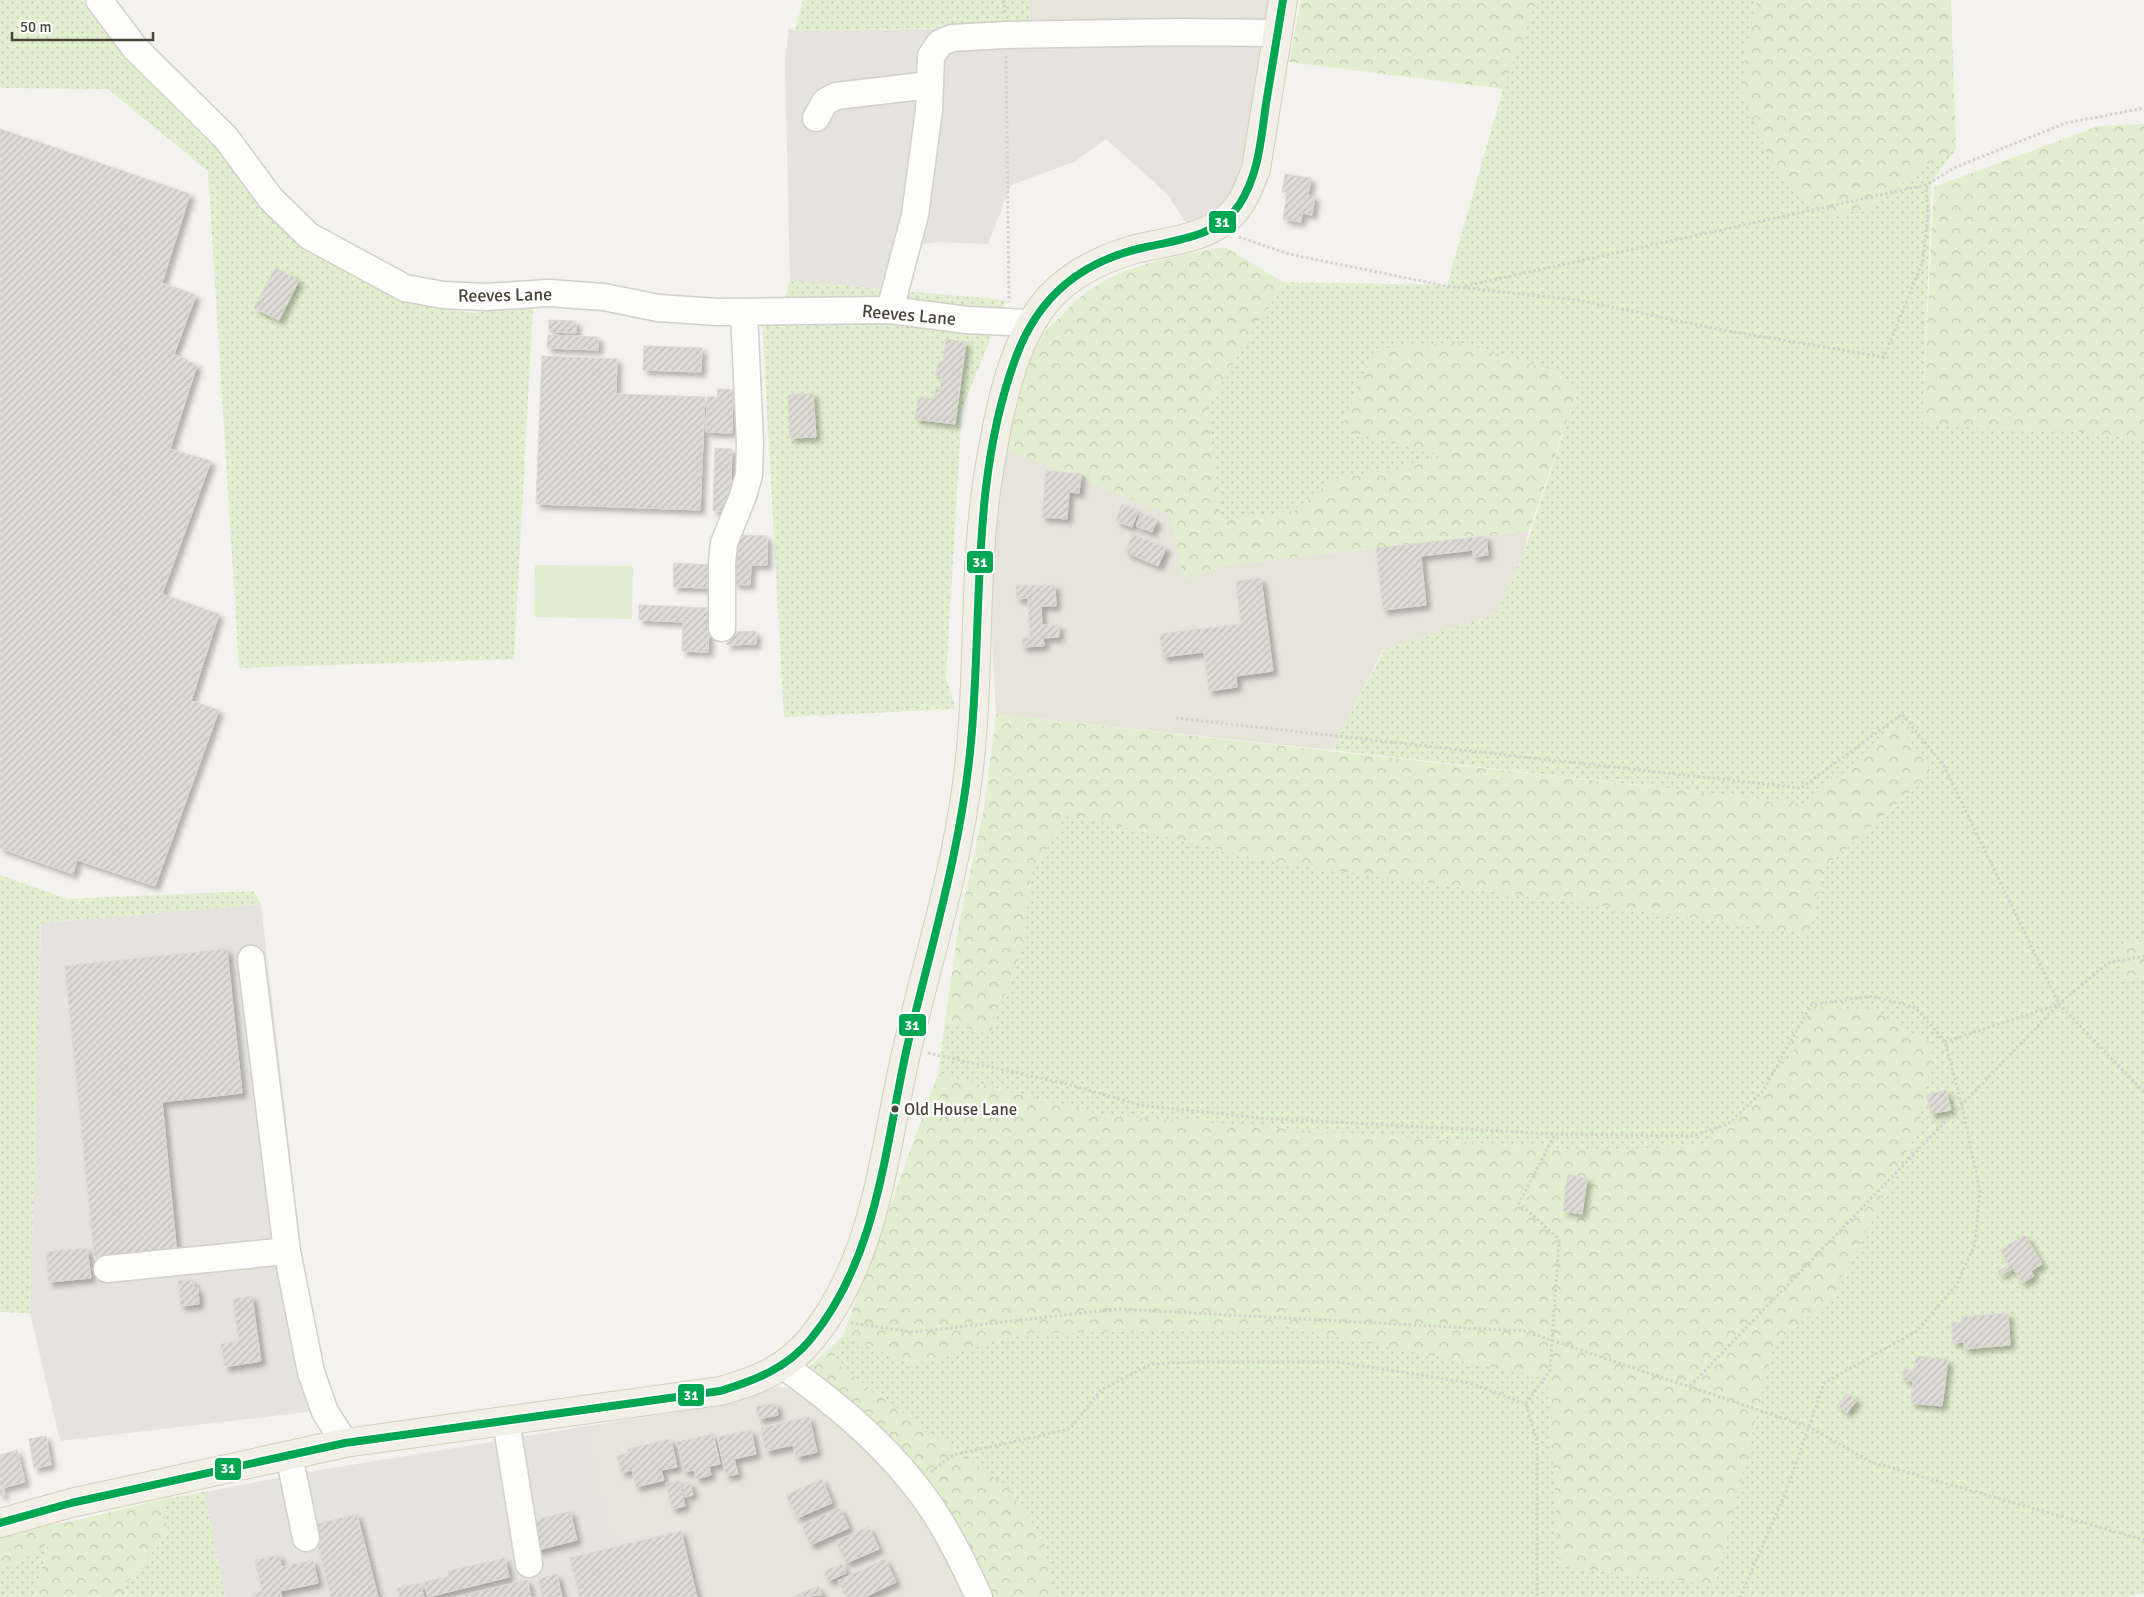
<svg xmlns="http://www.w3.org/2000/svg" width="2144" height="1597" viewBox="0 0 2144 1597" font-family="Signika,sans-serif">
<style>
.residential{fill:#e7e4dc}
.industrial{fill:#e6e2de}
.grass{fill:url(#grass-dots)}
.forest{fill:url(#forest-crowns)}
.pitch{fill:#e1eecf}
.building{fill:url(#building-hatch);stroke:#dcd9d4;filter:url(#shadow)}
.lines{fill:none;stroke-linecap:round;stroke-linejoin:round}
.minor-casing{stroke:#d2d0cb;stroke-width:29}
.major-casing{stroke:#d6cebb;stroke-width:30}
.path{stroke:#d3d2cc;stroke-width:3;stroke-dasharray:2.5 2.5;stroke-linecap:butt}
.minor{stroke:#fdfdfc;stroke-width:26}
.major{stroke:#f2efe6;stroke-width:28}
.bus-1-casing{stroke:#fff;stroke-width:11}
.bus-1{stroke:#00a651;stroke-width:8}
.bus-dot{fill:#4b4439;stroke:#fff;stroke-width:2}
.labels{text-anchor:middle;dominant-baseline:central;stroke-width:5;stroke-linejoin:round;paint-order:stroke}
.bus-label{font-size:17px;fill:#4b4439;stroke:#fff;text-anchor:start}
.street-label{font-size:18px;fill:#4b4439;stroke:#fff}
.line-badge{stroke:#fff;stroke-width:2}
.badge-label{font-size:14px;text-anchor:middle;font-weight:bold;fill:#fff}
</style>
<defs>
<pattern id="grass-dots" width="8" height="8" patternUnits="userSpaceOnUse" patternTransform="scale(1.25)"><rect width="8" height="8" fill="#e1eecf"/><path d="M2 2h.1M6 6h.1" fill="none" stroke="#c3cdb2" stroke-width="1.8" stroke-linecap="round"/></pattern>
<pattern id="forest-crowns" width="20" height="18" patternUnits="userSpaceOnUse" patternTransform="scale(1.25)"><rect width="20" height="18" fill="#e1eecf"/><path d="M2 6a3 3 0 1 1 6 0M12 15a3 3 0 1 1 6 0" fill="none" stroke="#c3cdb2"/></pattern>
<pattern id="building-hatch" width="6" height="6" patternUnits="userSpaceOnUse" patternTransform="scale(1.25)"><rect width="6" height="6" fill="#dedbd6"/><path d="M-1 1l2-2M0 6l6-6M5 7l2-2" fill="none" stroke="#c0bdb8"/></pattern>
<filter id="shadow"><feDropShadow dx="4.5" dy="4.5" stdDeviation="2.5" flood-color="#0004"/></filter>
</defs>
<rect width="100%" height="100%" fill="#f4f2ee"/>
<path class="residential" d="M1029,0h245l-4,24 -240,2z
M1005,449l165,65 15,65 41,-14 303,-34 -6,24 -27,59 -113,36 -52,100 -335,-36 -5,-93 4,-106z
M778,1387h11l17,7 70,61 60,73 33,69h-259l-17,-70 -80,14 -26,-115 142,-22z"/>
<path class="industrial" d="M1270,24l-23,146 -30,47 -30,7 -20,-30 -61,-55 -32,23 -63,23 -23,59 -51,-2 -23,3 -11,46 -113,-10 -5,-219 4,-34 6,3z
M261,904l52,449 10,57 -263,31 -30,-128 11,-390z
M587,1426l26,115 80,-14 17,70h-485l-21,-105 117,-22z"/>
<path class="grass" d="M0,0h81l42,55 108,108 172,136 70,14 60,-7 -19,353 -275,9 -31,-497 -100,-82 -108,-1z
M803,0h226l1,26 -235,5z
M1537,0h219l1,2 -15,93 16,34 117,78 43,-38 38,-20 -24,31 -10,245 162,7 60,8v499l-22,6v37l22,-6v616l-17,5h-1073l-10,-57 -139,-125 -73,-55 11,-24 71,29 106,-31 268,-7 259,51 13,188 155,19 59,-241 59,-47 86,-170 -43,-115 -65,-7 -22,56 -26,30 -63,55 -109,5 -490,-36 -163,-41 7,-51 45,11 32,-83 9,-76 36,-61 212,49 530,71 15,-66 108,-95 -32,-46 -95,77 -474,-54 54,-101 111,-35 27,-59 55,-166 -27,-19 -93,-28 -11,114 -116,25 -37,30 -73,9 -14,-113 76,-125 164,3 56,-196z
M790,281l216,19 -44,109 -16,269 10,31 -172,8 -22,-396 17,1z
M0,875l68,24 185,-8 8,13 -220,19 -11,390 -30,-1z
M204,1492l21,105h-107l7,-12 43,-51 -4,-35z
M48,1542l-11,47 5,8h-42v-27l26,-11z"/>
<path class="forest" d="M1301,0h236l-34,89 -214,-27z
M1756,0h195l5,149 -38,20 -43,38 -40,8 -33,-17 -26,-24 -34,-79 4,-45 11,-48z
M2144,124v316l-60,-8 -162,-7 12,-238 165,-61z
M1225,247l58,35 -76,125 14,113 73,-9 37,-30 114,-25 -104,-27 34,-80 83,-7 93,28 27,19 -49,142 -303,34 -42,14 -14,-65 -165,-65c11,-36 18,-79 37,-112 4,-8 12,-14 18,-20 45,-51 101,-58 165,-70z
M996,714l809,90 95,-78 32,47 -108,95 -15,66 -530,-71 -212,-49 -36,61 -9,76 -32,83 -45,-11 14,-99 25,-116z
M2144,939v37l-22,6 -1,-37z
M1811,1005l65,7 58,33 -15,82 -86,170 -59,47 -59,241 -155,-19 -13,-188 -259,-51 -268,7 -106,31 -71,-29 -11,24 73,55 102,71 37,54 10,57h-60l-13,-20 -129,-165 -43,-45 34,-31 95,-262 163,41 490,36 109,-5 63,-55 26,-30z
M164,1499l4,34 -43,52 -7,12h-76l-5,-8 11,-46 -22,16 -26,11v-32l25,-9 58,-10z"/>
<path class="pitch" d="M535,565l98,1 -1,53 -98,-2z"/>
<path class="building" d="M0,129l190,65 -28,89 34,12 -22,59 23,11 -27,84 41,12 -49,133 57,20 -28,87 28,9 -64,176 -78,-26 -4,14 -73,-26z
M1285,174l26,4 -3,17 7,1 -3,19 -10,-2 -1,9 -18,-3 4,-27h-5z
M275,268l24,12 -20,40 -25,-12z
M549,320l27,1v12l-27,-1z
M548,335l50,2v13l-51,-2z
M946,339l20,3 -11,82 -40,-5 3,-22 16,2 2,-10h4l2,-13 -6,-1 2,-13h5z
M644,346l58,2 -1,24 -58,-2z
M542,356l75,3 -1,35 89,3 -5,113 -164,-6z
M718,389l15,1 -1,43 -26,-1 1,-35h10z
M813,393l3,44 -26,1 -2,-43z
M715,448l17,1 -2,62h-17z
M1046,471l35,3 -2,19 -10,-1 -2,27 -25,-2z
M1122,504l16,7 -6,16 -16,-6z
M1141,513l16,7 -5,12 -16,-6z
M1133,534l33,14 -8,18 -33,-14z
M735,535l32,1v29h-16l-1,20 -16,-1z
M1486,536l2,19 -15,2v-7l-52,6 5,49 -43,5 -7,-62z
M674,563l38,2 -1,23 -38,-1z
M1261,578l12,93 -37,5 1,11 -28,4 -5,-39 -41,5 -3,-23 81,-10 -5,-43z
M1055,585l1,21h-15l1,19h17v12l-16,1 1,8 -22,1v-9h8l-2,-40 -11,1 -1,-13z
M639,605l71,3 -2,44 -26,-1 1,-29 -44,-2z
M756,631v13l-29,1v-13z
M227,949l15,144 -80,9 15,152 -82,9 -30,-297z
M1946,1090l5,20 -20,4 -4,-19z
M1568,1175l19,3 -5,36 -19,-3z
M2025,1235l17,29 -11,7 3,5 -12,7 -9,-15 -13,7 -2,-4 11,-6 -9,-15z
M87,1248l4,30 -42,4 -3,-30z
M193,1280l1,8h4l1,16 -18,2 -3,-25z
M252,1296l9,65 -36,6 -4,-23 18,-3 -6,-42z
M2008,1313l2,32 -46,4v-7l-11,1 -1,-20 10,-1v-5z
M1916,1356l32,4 -6,46 -31,-3 2,-22 -10,-1 1,-11 10,2z
M1847,1393l10,7 -10,13 -10,-8z
M776,1403l2,12 -19,4 -3,-12z
M809,1417l8,35 -21,5 -3,-12 -27,6 -5,-23z
M751,1430l5,24 -22,5 4,15 -12,2 -9,-39z
M713,1434l7,30 -11,2 2,9 -15,4 -2,-9 -10,2 -7,-30z
M46,1436l5,29 -17,3 -5,-29z
M671,1439l6,28 -16,3 3,10 -28,7 -4,-17 -10,3 -5,-17 11,-3v-4z
M17,1450l8,32 -23,6 2,7 -4,1v-41z
M822,1479l10,24 -35,15 -11,-23z
M679,1480l6,26 -13,3 -6,-26z
M690,1482l3,13 -8,2 -3,-13z
M840,1508l9,20 -39,17 -8,-20z
M570,1511l7,29 -43,11 -7,-29z
M357,1514l21,83h-47l-18,-72z
M869,1527l10,22 -33,14 -10,-22z
M681,1531l16,66h-117l-10,-39z
M279,1555l3,12 31,-7 5,23 -38,8 2,6h-29l-1,-4 10,-2 -7,-31z
M505,1558l4,19 -81,20 -4,-15 26,-6 -2,-5z
M885,1559l11,23 -31,15h-19l-8,-16z
M842,1564l4,9 -18,8 -4,-10z
M557,1574l5,23h-19l-5,-18z
M527,1580l4,17h-75z
M420,1583l4,14h-25l-2,-9z
M818,1586l4,9 -30,2z"/>
<g class="lines">
<defs>
<path id="minor" d="M99,0l36,48 91,90 45,61 38,37 96,52 38,7 43,2 63,-4 55,4 54,11 60,4 172,-2 77,10 63,3
M816,118l9,-16 11,-6 94,-11
M890,310l25,-95 14,-105 2,-54 9,-13 12,-5 53,-3 175,-3 98,1
M722,628v-65l2,-20 19,-47 6,-21 1,-32 -6,-131
M251,959l36,292
M107,1269l180,-18 24,121 14,40 20,31
M784,1366c47,34 94,72 130,118 27,33 47,74 65,113
M506,1421l23,143
M289,1455l17,83"/>
<path id="major" d="M0,1523l71,-20 274,-60 375,-52c37,-10 67,-22 92,-53 67,-83 72,-193 96,-293 21,-90 49,-177 60,-269 13,-103 4,-209 22,-311 9,-54 23,-128 61,-169 22,-23 51,-37 81,-46 34,-9 75,-10 101,-37 11,-12 17,-29 23,-44l27,-169"/>
</defs>
<use href="#minor" class="minor-casing"/>
<use href="#major" class="major-casing"/>
<path class="path" d="M1004,0l1,14
M1006,56l3,246
M1239,237l50,17 157,32 132,14 144,30 162,27 39,-96 5,-48 -2,-28
M1465,286l461,-101 30,-18 110,-44 78,-15
M1176,718l625,70 101,-74 42,52 115,238 85,88
M1945,1042l114,-38
M928,1053l143,32 69,20 120,13 295,16 137,2 36,-12 35,-33 48,-86 61,-9 44,12 29,34 18,68 17,82 -5,52 -18,40 -40,47 -93,52 -38,109 -46,105
M851,1323l63,9 205,-23 405,22 285,96 62,35 273,78
M1690,1386l369,-382 49,-41 36,-7
M1526,1404l24,-34 9,-131 -40,-36 36,-69
M931,1472l22,-17 117,-26 31,-39 50,-26 47,-2h140l132,21 56,21 11,38v155"/>
<use href="#minor" class="minor"/>
<use href="#major" class="major"/>
<defs>
<path id="bus-1" d="M0,1523l71,-20 274,-60 375,-52c34,-10 67,-23 90,-51 69,-83 75,-196 98,-297 24,-100 54,-198 63,-301 12,-129 -1,-262 45,-385 23,-62 66,-96 130,-110 33,-7 73,-12 93,-42 20,-30 22,-67 27,-101 6,-35 11,-69 17,-104"/>
</defs>
<use href="#bus-1" class="bus-1-casing"/>
<use href="#bus-1" class="bus-1"/>
</g>
<circle class="bus-dot" cx="895" cy="1109" r="4.5"/>
<g class="labels">
<g class="bus-label">
<text x="904" y="1109">Old House Lane</text>
</g>
<g class="street-label">
<text transform="translate(505 295) rotate(-1)">Reeves Lane</text>
<text transform="translate(909 315) rotate(5)">Reeves Lane</text>
</g>
</g>
<g class="line-badge">
<rect x="1208" y="210" width="29" height="24" rx="5" fill="#00a651"/>
<rect x="966" y="550" width="28" height="24" rx="5" fill="#00a651"/>
<rect x="898" y="1013" width="29" height="24" rx="5" fill="#00a651"/>
<rect x="677" y="1383" width="28" height="24" rx="5" fill="#00a651"/>
<rect x="214" y="1457" width="28" height="24" rx="5" fill="#00a651"/>
</g>
<g class="badge-label">
<text x="1222" y="227">31</text>
<text x="980" y="567">31</text>
<text x="912" y="1030">31</text>
<text x="691" y="1400">31</text>
<text x="228" y="1473">31</text>
</g>
<path d="M12 32v8h141v-8" fill="none" stroke="#4b4439" stroke-width="2.5"/>
<text x="20" y="32" font-size="15" fill="#4b4439" stroke="#ffffff" stroke-width="4" paint-order="stroke">50 m</text>
</svg>
